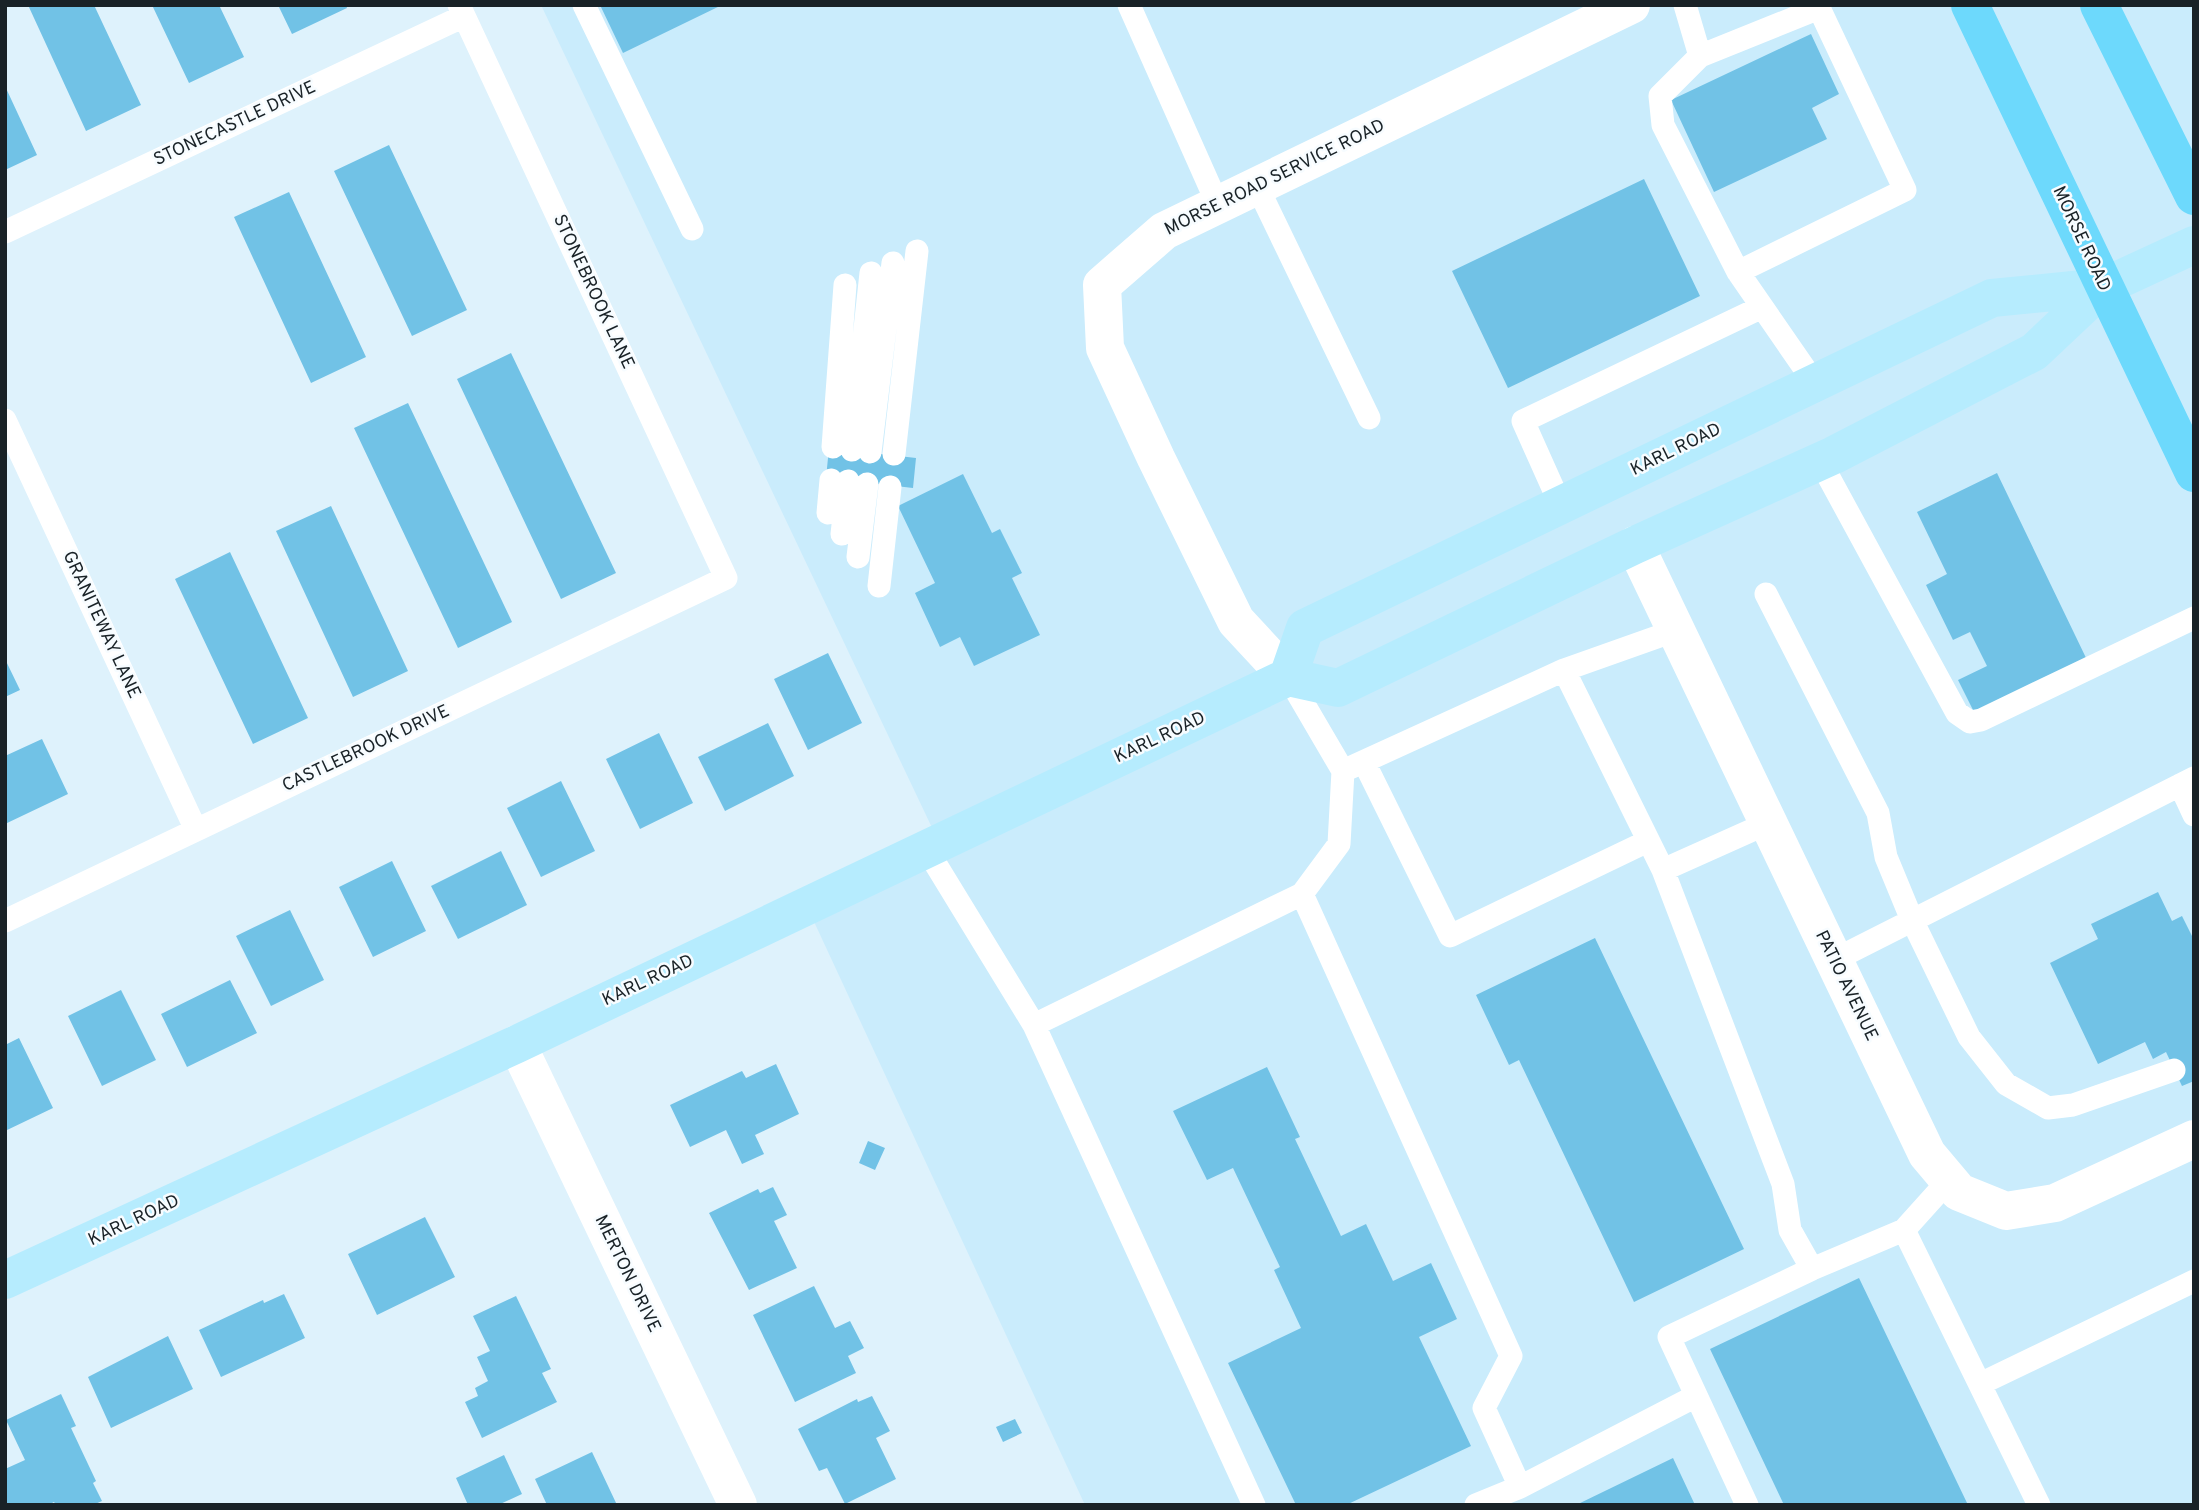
<svg xmlns="http://www.w3.org/2000/svg" width="2199" height="1510" viewBox="0 0 2199 1510" font-family="Overpass,sans-serif">
<style>
.built{fill:#caecfc}
.building{fill:#71c2e6}
.lines{fill:none;stroke-linecap:round;stroke-linejoin:round}
.service{stroke:#fff;stroke-width:23}
.minor{stroke:#fff;stroke-width:38}
.secondary{stroke:#b6ecfe;stroke-width:38}
.primary{stroke:#6dd9fc;stroke-width:38}
.labels{text-anchor:middle;dominant-baseline:central;stroke-width:5;stroke-linejoin:round;paint-order:stroke}
.street-label{font-size:18px;fill:#192227;stroke:#f7fcff}
</style>
<rect width="100%" height="100%" fill="#def2fc"/>
<path class="built" d="M541,5h1653v1500h-1109l-282,-607 132,-64z"/>
<path class="building" d="M28,5h66l47,100 -55,26z
M152,5h67l25,52 -55,26z
M278,5h68l1,3 -55,26z
M600,5h122l-99,48z
M1811,34l28,60 -27,14 15,31 -113,53 -43,-92z
M5,86l32,69 -32,15z
M389,145l78,165 -55,26 -78,-165z
M1644,179l56,117 -192,92 -56,-117z
M289,192l77,165 -55,26 -77,-166z
M511,353l105,220 -55,26 -104,-220z
M408,403l104,219 -54,26 -104,-220z
M829,448l87,10 -3,30 -87,-10z
M1997,473l91,189 -112,54 -18,-36 29,-14 -17,-34 -17,8 -27,-55 21,-11 -30,-62z
M963,474l29,59 8,-4 22,44 -10,5 28,57 -66,31 -14,-29 -20,10 -25,-54 20,-10 -37,-77z
M331,506l77,165 -55,26 -77,-166z
M230,552l78,166 -55,26 -78,-165z
M828,653l34,70 -54,27 -34,-71z
M5,659l15,31 -15,7z
M768,723l26,53 -69,35 -27,-54z
M659,733l34,70 -53,26 -34,-70z
M42,739l26,55 -63,30v-68z
M561,781l34,70 -54,26 -34,-69z
M501,851l26,54 -69,34 -27,-53z
M392,861l34,70 -53,26 -34,-70z
M2158,892l14,29 10,-5 12,24v141l-12,5 -16,-34 -13,7 -8,-17 -47,22 -48,-101 48,-24 -7,-15z
M290,910l34,70 -53,26 -35,-70z
M1595,938l149,311 -110,53 -115,-242 -10,5 -33,-70z
M230,980l27,53 -70,34 -26,-53z
M121,990l35,70 -54,26 -34,-70z
M19,1038l34,70 -48,23v-86z
M776,1064l23,50 -44,21 9,19 -22,10 -16,-34 -36,17 -20,-42 72,-34 4,7z
M1267,1067l33,70 -5,2 46,97 25,-12 27,57 38,-18 26,56 -38,18 52,109 -125,59h-50l-68,-142 73,-35 -27,-58 6,-3 -47,-99 -26,12 -34,-69z
M868,1141l17,7 -10,22 -16,-7z
M773,1187l14,28 -13,6 23,47 -48,22 -40,-77 49,-24 2,4z
M425,1217l30,60 -78,38 -29,-61z
M1859,1278l109,227h-184l-74,-156z
M814,1286l21,42 15,-7 14,27 -16,8 8,17 -61,29 -42,-87z
M284,1294l21,44 -84,39 -22,-47 64,-30 1,3z
M516,1296l35,73 -9,4 15,29 -75,36 -17,-36 13,-6 -3,-8 13,-7 -11,-24 13,-6 -17,-35z
M168,1336l25,53 -82,39 -23,-51z
M61,1394l15,32 -5,2 25,53 -3,2 9,18 -9,4h-37l-2,-3 -6,3h-43v-36l20,-9 -19,-40z
M872,1396l18,35 -14,7 20,41 -51,25 -18,-36 -8,3 -21,-42 59,-30 1,3z
M1015,1419l7,14 -19,9 -7,-15z
M592,1452l25,53h-70l-12,-26z
M504,1455l18,39 -24,11h-30l-12,-27z
M1673,1458l22,47h-119z"/>
<g class="lines">
<path class="service" d="M584,5l108,224
M1129,5l89,200
M1685,5l15,51 -40,40 3,29 75,147 76,110
M1700,56l119,-48 86,182 -167,82
M1257,186l112,232
M5,232l459,-216
M5,420l191,410
M833,447l12,-162
M852,450l19,-177
M870,452l23,-189
M894,454l23,-203
M1820,461l137,252 13,9 11,-2 213,-102
M1561,506l-38,-85 239,-114
M828,513l3,-33
M842,534l6,-53
M858,557l9,-73
M879,586l11,-99
M1766,594l112,219 8,44 26,63 57,117 37,47 42,24 25,-3 101,-35
M1564,670l110,-39
M1288,677l55,94
M1364,762l86,174 198,-95
M2180,785l14,30
M927,850l107,175
M1663,870l105,-47
M5,921l721,-343 -267,-573
M1834,960l360,-182
M1904,1230l45,-50
M1980,1384l214,-103
M1520,1487l176,-91
M1254,1505l-220,-480 268,-131
M1476,1505l44,-18 -36,-79 27,-52 -209,-462 37,-50 4,-73 221,-101 99,200 120,314 7,46 22,39 92,-39 135,275
M1747,1505l-78,-168 143,-68"/>
<path class="minor" d="M1635,545l292,609 32,38 47,19 49,-8 139,-64
M1288,677l-52,-56 -80,-163 -51,-110 -3,-63 62,-54 467,-226
M517,1044l221,461"/>
<path class="secondary" d="M1288,677l17,-49 687,-330 111,-11
M5,1280l512,-236 771,-367 50,11 297,-143 199,-90 200,-103 69,-65 91,-42"/>
<path class="primary" d="M1970,5l224,468
M2099,5l95,191"/>
</g>
<g class="labels">
<g class="street-label">
<text transform="translate(235 124) rotate(-25)">STONECASTLE DRIVE</text>
<text transform="translate(1275 178) rotate(-26)">MORSE ROAD SERVICE ROAD</text>
<text transform="translate(2081 239) rotate(65)">MORSE ROAD</text>
<text transform="translate(593 292) rotate(65)">STONEBROOK LANE</text>
<text transform="translate(1676 450) rotate(-26)">KARL ROAD</text>
<text transform="translate(101 625) rotate(65)">GRANITEWAY LANE</text>
<text transform="translate(1160 738) rotate(-25)">KARL ROAD</text>
<text transform="translate(366 749) rotate(-25)">CASTLEBROOK DRIVE</text>
<text transform="translate(648 981) rotate(-25)">KARL ROAD</text>
<text transform="translate(1846 986) rotate(64)">PATIO AVENUE</text>
<text transform="translate(134 1221) rotate(-25)">KARL ROAD</text>
<text transform="translate(627 1274) rotate(64)">MERTON DRIVE</text>
</g>
</g>
<rect width="2199" height="1510" fill="none" stroke="#192227" stroke-width="14"/>
</svg>
